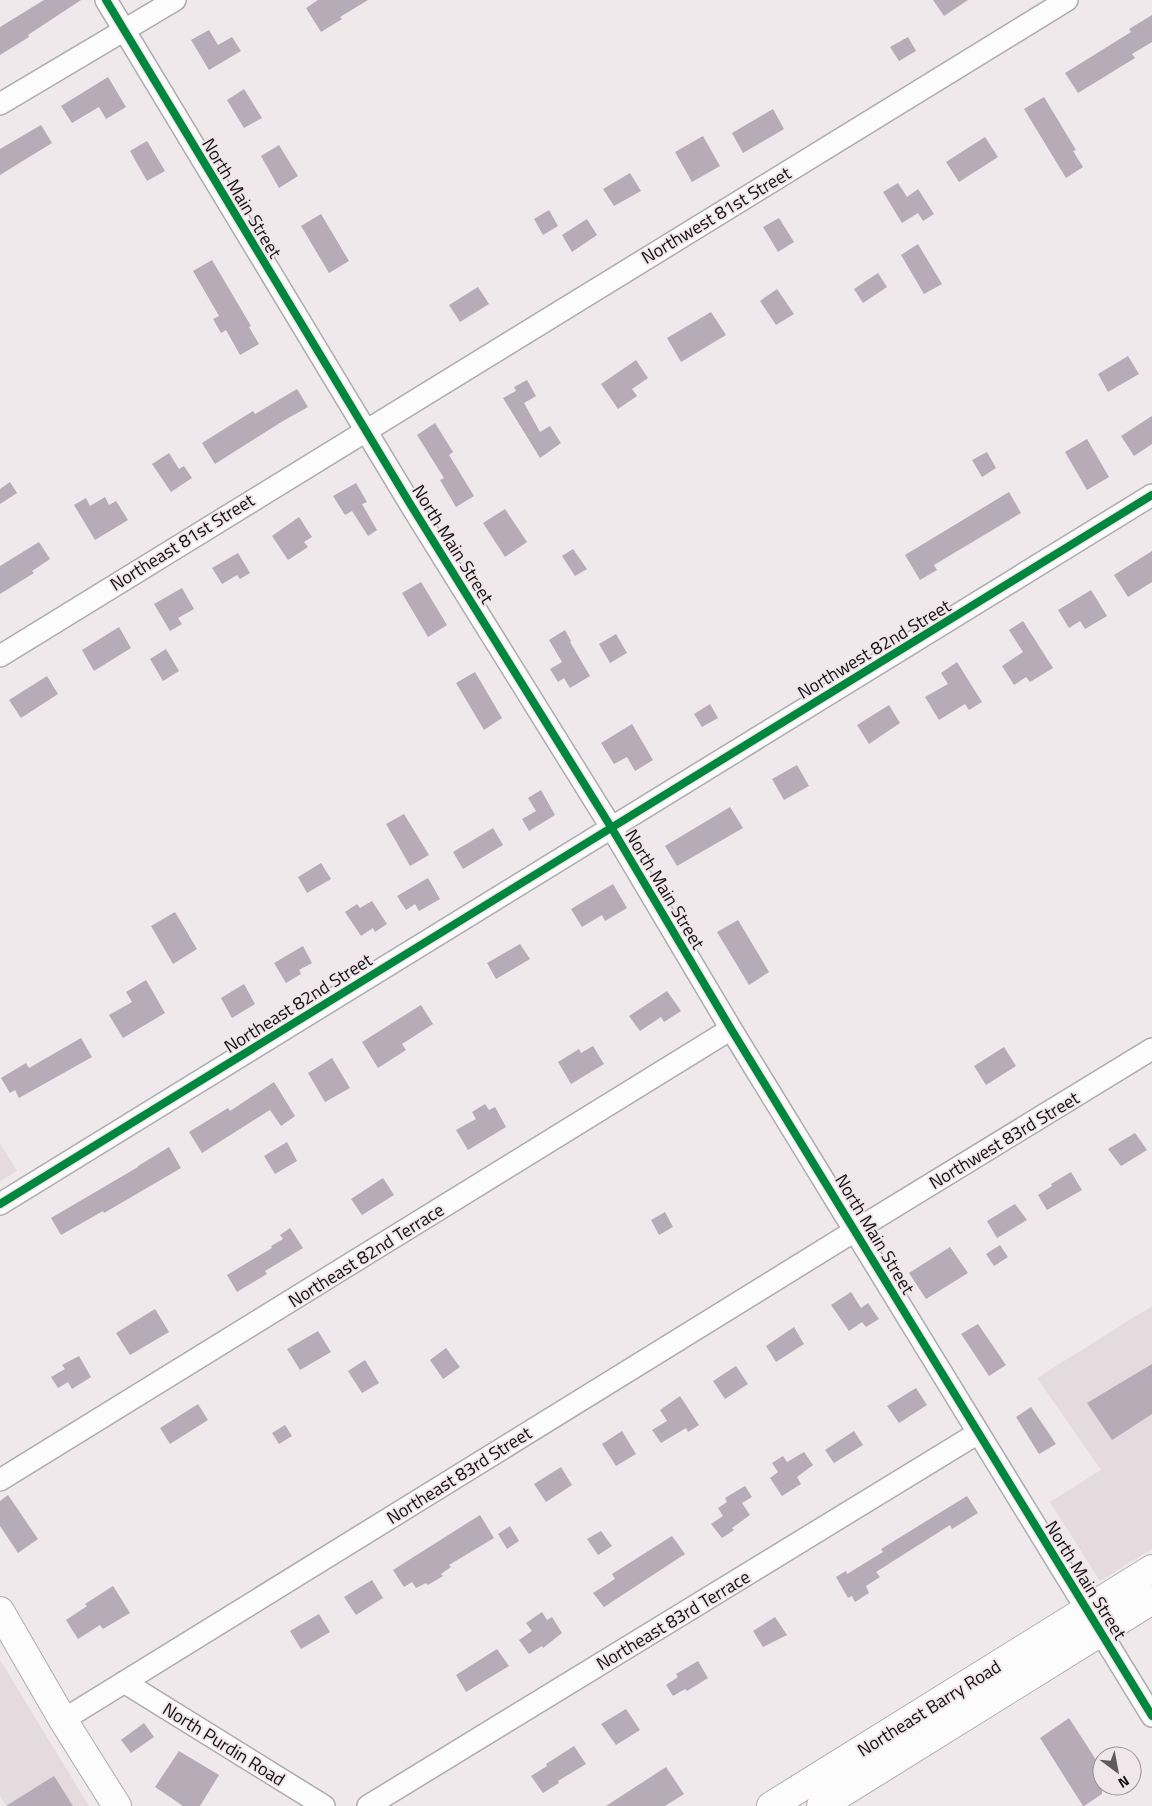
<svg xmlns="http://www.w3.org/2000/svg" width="1152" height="1806" viewBox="0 0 1152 1806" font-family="'Titillium Web',sans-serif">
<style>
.built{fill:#e5dade}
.building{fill:#b6abb7}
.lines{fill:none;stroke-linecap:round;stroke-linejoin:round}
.minor-casing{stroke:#afabad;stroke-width:24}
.major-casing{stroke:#afabad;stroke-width:30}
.minor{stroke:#fdfcfc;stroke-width:21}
.major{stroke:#fdfcfc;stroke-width:28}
.cycleway-casing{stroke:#f1e7eb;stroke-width:11}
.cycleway{stroke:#00873e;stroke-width:8}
.labels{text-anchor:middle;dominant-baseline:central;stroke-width:4;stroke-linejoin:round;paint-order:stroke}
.street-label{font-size:18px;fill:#120f10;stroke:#f1e7eb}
</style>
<rect width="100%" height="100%" fill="#efe9ec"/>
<path class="built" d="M0,1143l17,28 -17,10z
M1152,1306v243l-52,32 -50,-79 51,-32 -64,-92z
M0,1660l89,146h-83l-6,-10z"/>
<path class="building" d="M44,0h37l-53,35 1,2 -29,18v-28z
M318,0h50l-28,17 2,2 -21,13 -15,-24z
M933,0h35l-24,16z
M1152,15v27l-20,12 3,4 -57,35 -13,-20 66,-41 -2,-3z
M209,30l9,15 14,-8 9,14 -32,19 -18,-30z
M908,37l8,14 -17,10 -9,-14z
M108,77l18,30 -20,12 -7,-12 -27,16 -11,-17z
M244,89l18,29 -18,10 -17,-28z
M1044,97l32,53 -3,1 10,16 -17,11 -42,-69z
M773,109l11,20 -41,24 -11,-20z
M41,125l11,18 -52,32v-26z
M703,136l17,30 -28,16 -17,-30z
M985,137l13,20 -39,25 -13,-20z
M147,141l18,30 -18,10 -17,-30z
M279,145l19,31 -19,12 -18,-32z
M630,173l11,18 -27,15 -11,-17z
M898,183l9,14 11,-8 16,25 -11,7 -5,-8 -16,10 -19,-31z
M549,210l9,16 -15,9 -9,-16z
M321,214l28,47 -20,12 -28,-47z
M779,218l15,24 -16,10 -15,-25z
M587,219l10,16 -25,17 -10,-17z
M918,244l24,40 -18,10 -23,-39z
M212,260l39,66 -2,1 10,17 -19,11 -14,-25 -5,3 -8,-14 6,-3 -26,-45z
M878,273l9,14 -24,16 -9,-14z
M478,287l11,17 -29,18 -11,-17z
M777,289l17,25 -18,11 -16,-24z
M711,312l15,23 -45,27 -14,-24z
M1128,356l11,18 -31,18 -10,-18z
M636,360l12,18 -16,11 5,7 -19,13 -17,-25z
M527,380l9,16 -12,7 16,29 10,-6 11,17 -21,15 -37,-60 13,-7 -2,-4z
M297,389l11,18 -25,14 -68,43 -13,-21 51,-32 2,3z
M1152,416v28l-18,12 -13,-20z
M435,423l18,29 -4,3 25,41 -18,11 -16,-27 4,-2 -27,-43z
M1087,439l22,38 -22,13 -22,-38z
M987,452l9,16 -14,9 -10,-17z
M169,453l10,16 5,-3 8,12 -21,14 -19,-28z
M10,482l7,11 -17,11v-15z
M356,483l11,19 -5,2 15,26 -9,6 -16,-25 -7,4 -12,-19z
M1009,492l12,21 -87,52 3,5 -17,10 -15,-25z
M105,497l4,8 7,-4 12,19 -33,20 -21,-35 12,-7 4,8z
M505,509l22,33 -22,15 -22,-34z
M299,517l13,20 -8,5 4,5 -20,13 -16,-24z
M39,542l11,17 -18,12 2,2 -34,21v-28z
M573,549l14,20 -12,7 -13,-20z
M1152,551v31l-24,15 -14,-22z
M238,553l12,20 -10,6 -3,-4 -15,9 -10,-16z
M421,582l26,43 -19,12 -26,-44z
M182,588l12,21 -16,9 4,6 -12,7 -16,-27z
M1091,590l16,26 -22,13 -5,-8 -11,7 -11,-18z
M1023,621l30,47 -23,14 -4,-5 -12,8 -12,-19 21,-14 -14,-22z
M119,627l12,21 -37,23 -12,-21z
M565,630l6,11 -1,1 20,34 -20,12 -6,-10 -6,4 -8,-13 12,-7 -13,-22z
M616,634l11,19 -17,10 -11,-19z
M166,649l13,22 -16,10 -13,-22z
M957,662l25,40 -13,8 -4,-6 -26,16 -14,-23 23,-13 -7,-11z
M475,672l27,46 -18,12 -28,-47z
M47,676l11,18 -37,24 -12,-18z
M710,704l8,14 -16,9 -8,-13z
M889,705l11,18 -31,21 -12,-19z
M632,724l21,36 -18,11 -8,-14 -13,7 -13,-21z
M797,765l12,21 -25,14 -12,-21z
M541,790l14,25 -26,16 -7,-12 14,-8 -8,-13z
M730,807l13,21 -66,38 -12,-20z
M404,814l25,41 -19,11 -24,-42z
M493,828l10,17 -40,24 -10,-17z
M321,863l10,16 -24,14 -9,-16z
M428,878l12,21 -21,12 -4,-7 -9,6 -9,-14z
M613,884l14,24 -22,13 -3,-6 -20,12 -11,-18z
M372,901l15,23 -12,8 -2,-4 -12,8 -16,-24 12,-8 3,4z
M175,912l22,37 -24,15 -22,-38z
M738,920l31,52 -20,13 -32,-53z
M520,944l10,15 -34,20 -9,-16z
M303,946l9,17 -13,7 2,4 -15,9 -12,-20z
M146,980l19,33 -42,25 -14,-23 23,-13 -6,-10z
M244,984l11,20 -23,14 -11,-20z
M667,991l14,20 -17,11 -3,-5 -21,14 -11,-15z
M421,1005l12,19 -31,20 4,6 -28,18 -16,-26z
M81,1038l11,19 -73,41 -4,-8 -5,3 -9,-15 25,-15 3,5z
M593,1046l11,18 -33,20 -13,-22 21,-13 2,4z
M1004,1047l12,19 -30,19 -12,-19z
M332,1058l18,30 -25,14 -17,-29z
M274,1082l21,34 -14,10 -11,-16 -68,43 -13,-21 39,-24 2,3z
M485,1104l4,6 6,-3 11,20 -38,23 -12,-20 20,-11 -4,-7z
M1135,1133l12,17 -26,16 -13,-17z
M287,1142l10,19 -22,13 -11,-18z
M169,1147l12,21 -77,45 -1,-2 -42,24 -10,-17 87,-51v-1z
M1071,1172l11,18 -35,20 -9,-15 14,-9 -1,-2z
M383,1178l11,17 -32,20 -11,-16z
M1015,1204l12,16 -30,18 -10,-17z
M665,1212l8,15 -14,8 -8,-15z
M290,1228l13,20 -38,23 2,3 -30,18 -10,-17 45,-27 -1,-2 12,-7 -3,-4z
M1000,1245l8,12 -14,9 -8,-12z
M950,1247l18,26 -42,26 -17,-26z
M851,1292l10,16 7,-5 11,16 -13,8 -4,-5 -13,9 -18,-26z
M155,1309l14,23 -39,23 -14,-22z
M978,1324l28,41 -17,11 -28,-42z
M794,1327l10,17 -28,18 -10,-16z
M318,1331l13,21 -31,18 -13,-21z
M446,1348l14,19 -17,12 -13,-19z
M79,1356l12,21 -19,12 -4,-7 -10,6 -7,-11 14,-8 -3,-4z
M365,1360l14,23 -17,10 -14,-22z
M1152,1364v50l-40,26 -25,-37z
M736,1366l12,18 -23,15 -12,-18z
M916,1388l11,17 -28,18 -12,-17z
M680,1396l19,29 -11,7 -2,-4 -25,15 -9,-13 15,-9 -7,-11z
M198,1404l10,16 -38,24 -10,-16z
M1031,1407l25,37 -17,10 -23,-37z
M285,1425l7,11 -13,8 -7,-11z
M622,1431l14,23 -20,12 -14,-22z
M854,1431l9,14 -29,18 -9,-13z
M804,1452l9,13 -16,12 4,7 -19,12 -12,-18 8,-6 -6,-9 11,-7 4,6z
M561,1467l11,18 -26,17 -12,-18z
M745,1486l7,11 -10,6 8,12 -18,13 2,2 -12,8 -11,-14 12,-8 -5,-8 9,-6 -2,-4z
M8,1495l30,44 -20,14 -18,-27v-25z
M967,1496l11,17 -26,16 -2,-4 -74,47 4,5 -14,9 3,7 -14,9 -3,-6 -4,2 -12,-21 10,-6 1,3 36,-22 -2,-3z
M480,1515l14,23 -45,27 2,2 -10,7 2,2 -15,9 -2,-2 -10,5 -4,-6 -8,5 -11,-17z
M510,1526l9,15 -12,8 -9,-15z
M601,1531l11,15 -14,9 -11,-16z
M672,1536l13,18 -81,53 -11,-14 22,-14 -3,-5z
M372,1580l11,18 -27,17 -12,-18z
M113,1586l17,27 -27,16 -3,-4 -22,14 -12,-19 21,-14 -2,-2z
M542,1612l5,8 5,-3 10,16 -19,15 -1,-2 -13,8 -10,-14 13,-9 -6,-8z
M319,1614l11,18 -29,17 -11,-18z
M775,1617l12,18 -24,12 -10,-16z
M497,1649l12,17 -43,26 -10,-17z
M698,1661l10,17 -21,13 -2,-2 -12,7 -7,-11 12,-8 -2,-3z
M626,1709l14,21 -24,15 -15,-21z
M1069,1718l33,51v25l-18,12h-1l-43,-68z
M144,1723l10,14 -23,16 -10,-13z
M574,1746l12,18 -28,17 1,2 -16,10 -12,-17 16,-10 -1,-2z
M179,1751l40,24 -19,31h-17l-28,-19z
M666,1767l18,27 -19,12h-59z
M54,1776l19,30h-67z"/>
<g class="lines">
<defs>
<path id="minor" d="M106,0l306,507 199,320 120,202 421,687
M0,104l175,-104
M0,656l1067,-656
M0,1204l1152,-709
M0,1480l731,-451
M124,1682l200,124
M63,1720l793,-490 296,-181
M368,1806l610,-373"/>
<path id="major" d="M0,1611l63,109 54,86
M771,1806l381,-237
M821,1806l331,-206"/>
</defs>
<use href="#minor" class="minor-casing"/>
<use href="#major" class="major-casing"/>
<use href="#minor" class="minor"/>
<use href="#major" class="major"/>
<defs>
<path id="cycleway" d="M106,0l306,507 199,320 120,202 421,687
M0,1204l1152,-709"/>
</defs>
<use href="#cycleway" class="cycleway-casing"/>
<use href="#cycleway" class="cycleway"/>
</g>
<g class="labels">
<g class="street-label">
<text transform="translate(242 198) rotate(59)">North Main Street</text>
<text transform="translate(716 215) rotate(-31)">Northwest 81st Street</text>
<text transform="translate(182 542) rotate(-32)">Northeast 81st Street</text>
<text transform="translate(453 544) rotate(58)">North Main Street</text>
<text transform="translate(874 649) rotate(-31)">Northwest 82nd Street</text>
<text transform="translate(665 889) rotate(59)">North Main Street</text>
<text transform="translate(298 1003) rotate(-32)">Northeast 82nd Street</text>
<text transform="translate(1004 1140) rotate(-31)">Northwest 83rd Street</text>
<text transform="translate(875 1234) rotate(59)">North Main Street</text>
<text transform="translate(366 1255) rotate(-32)">Northeast 82nd Terrace</text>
<text transform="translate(459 1475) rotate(-32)">Northeast 83rd Street</text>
<text transform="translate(1086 1580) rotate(58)">North Main Street</text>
<text transform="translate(673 1620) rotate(-31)">Northeast 83rd Terrace</text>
<text transform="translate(929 1708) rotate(-32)">Northeast Barry Road</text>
<text transform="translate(224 1744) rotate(32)">North Purdin Road</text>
</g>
</g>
<g transform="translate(1117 1771) rotate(148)"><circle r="24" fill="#f1e7eb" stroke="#989193"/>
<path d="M0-4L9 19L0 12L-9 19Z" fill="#5f5b5d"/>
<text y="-8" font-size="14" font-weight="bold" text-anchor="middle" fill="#120f10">N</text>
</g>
</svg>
